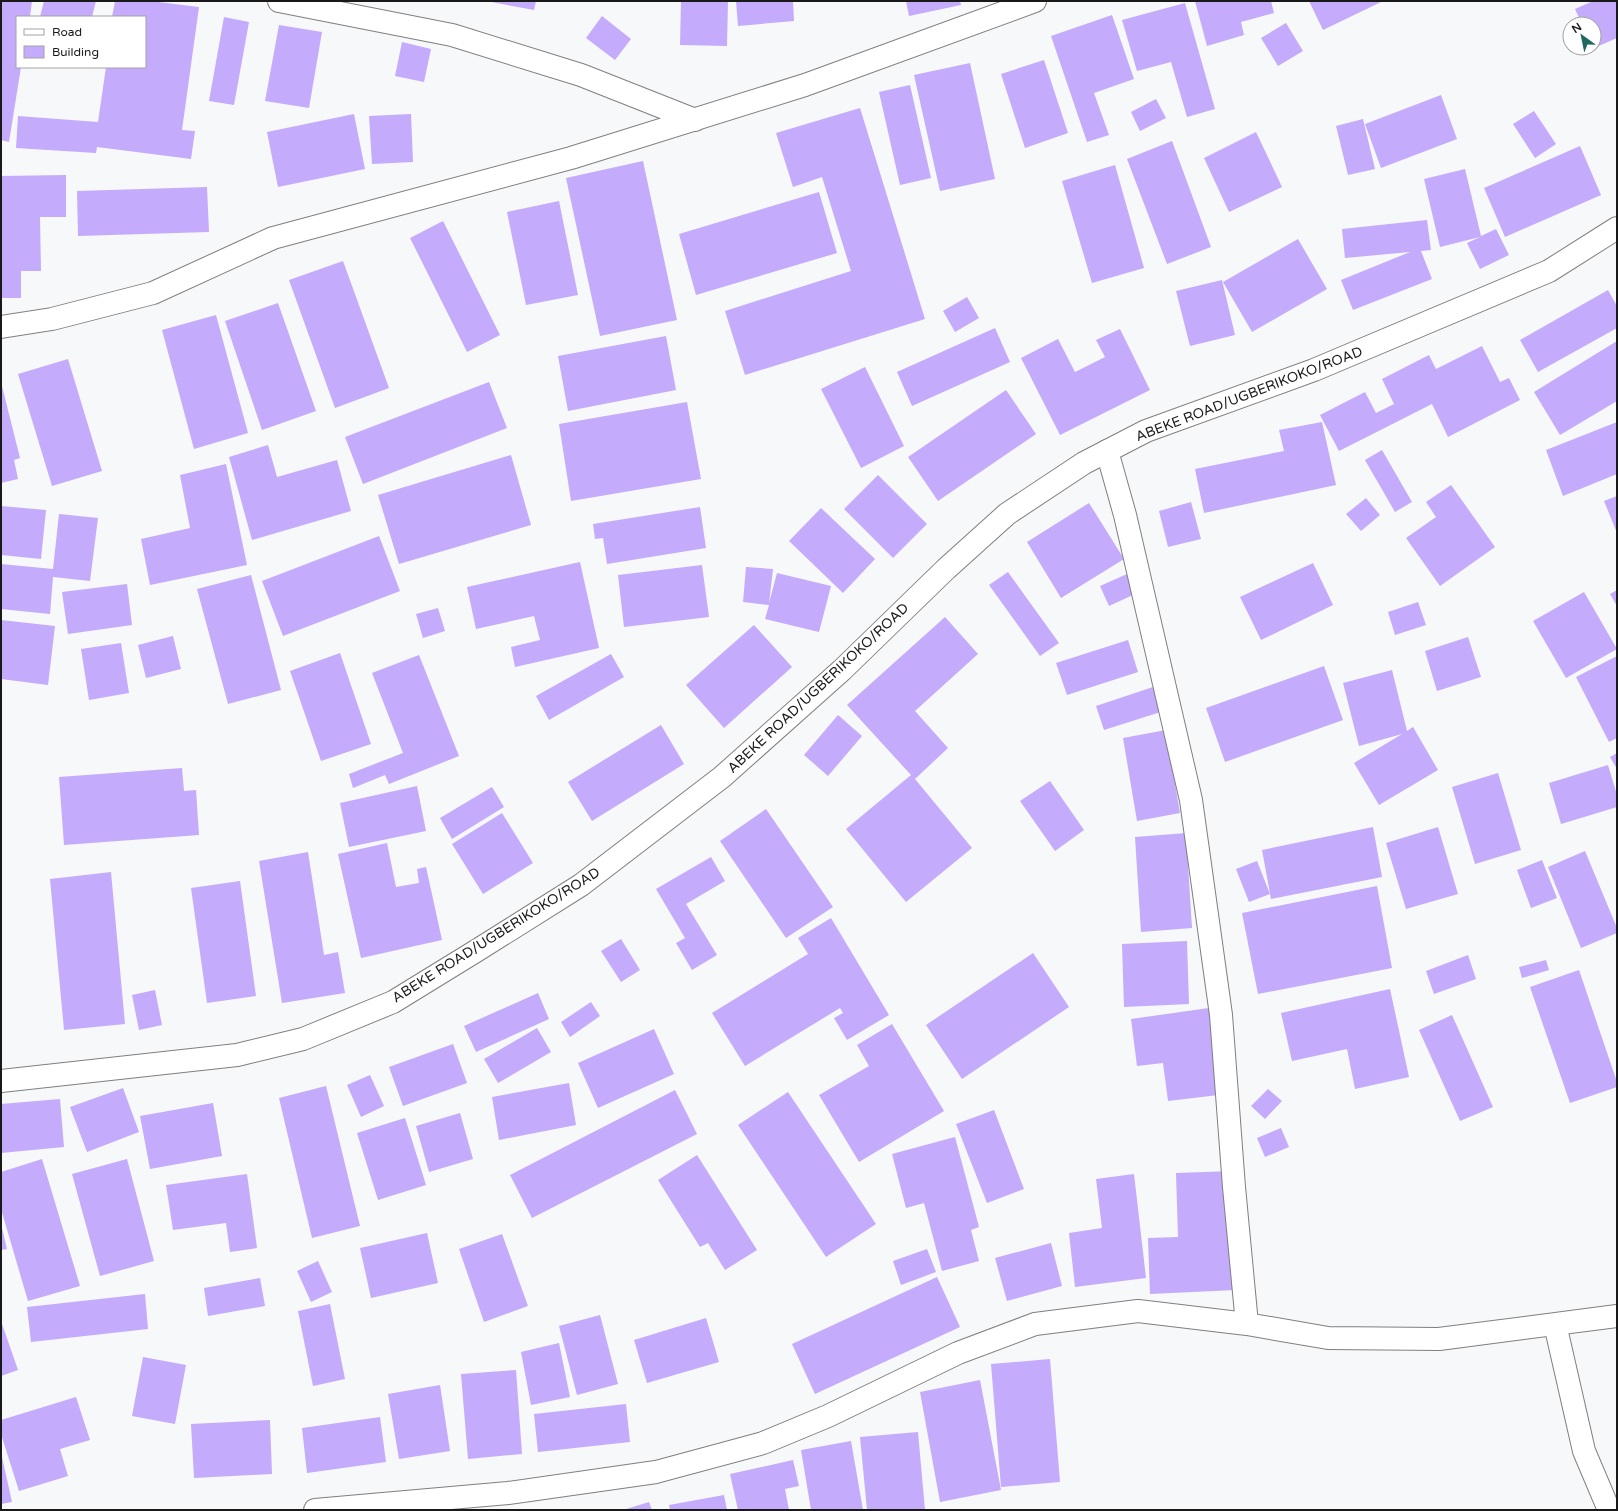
<svg xmlns="http://www.w3.org/2000/svg" width="1618" height="1511" viewBox="0 0 1618 1511" font-family="'Varela Round',sans-serif">
<style>
.building{fill:#c4abfb}
.lines{fill:none;stroke-linecap:round;stroke-linejoin:round}
.minor-casing{stroke:#7f7f80;stroke-width:24}
.tertiary-casing{stroke:#7f7f80;stroke-width:24}
.minor{stroke:#fff;stroke-width:22}
.tertiary{stroke:#fff;stroke-width:22}
.labels{text-anchor:middle;dominant-baseline:central;stroke-width:4;stroke-linejoin:round;paint-order:stroke}
.street-label{font-size:14px;fill:#19191a;stroke:#fff}
</style>
<rect width="100%" height="100%" fill="#f7f8f9"/>
<path class="building" d="M1,1h31l-2,16h-13v50h4l-12,75 -8,-2z
M44,1h52l-4,16h-52z
M115,1h35l49,6 -17,123 13,1 -4,28 -94,-12 -1,6 -80,-5 2,-32 80,6 8,-55h39v-50h-33z
M486,1h50l-2,9z
M681,1h47l-1,45 -47,-1z
M736,1h57l1,20 -56,5z
M906,1h54l1,4 -52,11z
M1195,1h76l3,12 -33,9 3,13 -37,11z
M1309,1h74l-60,29z
M1593,1h24v37l-23,10v-24h-12l-7,-15z
M1185,3l30,106 -28,8 -16,-55 -34,9 -15,-51z
M1112,15l22,64 -40,14 15,42 -22,7 -36,-106z
M602,16l29,23 -16,21 -29,-22z
M224,17l25,5 -15,83 -25,-4z
M1286,23l17,28 -25,15 -17,-28z
M279,25l43,7 -13,76 -44,-7z
M402,42l29,7 -7,33 -29,-6z
M1044,60l24,73 -43,15 -24,-74z
M970,63l25,116 -55,12 -26,-116z
M910,85l21,93 -31,7 -21,-93z
M1441,95l16,44 -76,29 -16,-44z
M1156,99l10,19 -26,13 -9,-19z
M860,108l65,211 -180,56 -20,-64 126,-40 -29,-94 -29,10 -17,-54z
M1534,111l22,33 -21,14 -22,-34z
M354,114l11,55 -87,18 -11,-55z
M411,114l2,48 -41,2 -3,-48z
M1363,119l12,50 -27,6 -12,-49z
M1256,132l26,55 -53,25 -25,-54z
M1172,141l39,106 -44,17 -40,-105z
M1580,146l21,49 -96,42 -21,-49z
M643,161l34,159 -77,16 -34,-158z
M1115,165l29,103 -52,15 -30,-102z
M1465,169l16,67 15,-7 13,26 -29,14 -13,-26 13,-6 -40,10 -16,-68z
M66,175v42h-26l1,54h-20v27h-20v-122z
M207,187l2,45 -131,4 -1,-45z
M819,192l18,61 -141,42 -17,-61z
M559,201l19,94 -52,10 -19,-93z
M1427,220l4,30 -10,1 11,28 -79,31 -12,-30 69,-28 -65,6 -3,-29z
M443,221l57,114 -33,17 -57,-114z
M1298,239l29,50 -75,43 -29,-50z
M343,261l46,127 -54,20 -46,-128z
M1222,280l13,55 -45,11 -14,-55z
M1608,290l9,16v22l-79,44 -18,-32z
M967,297l12,21 -24,14 -12,-21z
M278,303l38,108 -54,19 -37,-109z
M216,315l32,118 -54,16 -32,-119z
M995,328l15,34 -98,44 -15,-34z
M1120,329l30,61 -90,45 -39,-77 37,-19 17,33 30,-15 -9,-17z
M666,336l10,54 -108,21 -10,-55z
M1617,341v60l-57,34 -26,-43z
M1482,346l18,36 9,-4 11,22 -72,37 -16,-33 -93,47 -19,-36 45,-23 11,21 18,-9 -12,-25 47,-24 7,14z
M68,359l34,112 -50,15 -34,-112z
M865,367l39,79 -43,22 -40,-79z
M489,382l18,46 -144,56 -18,-47z
M1,386h1l18,72 -6,2 4,19 -17,4z
M1006,390l30,44 -98,67 -30,-44z
M687,402l14,77 -130,22 -12,-77z
M1322,422l14,63 -132,28 -9,-44 89,-18 -5,-21z
M1617,422v52l-54,22 -17,-46z
M268,445l9,32 60,-17 14,51 -99,29 -23,-83z
M1382,450l30,52 -17,10 -30,-52z
M511,455l20,70 -132,39 -21,-69z
M226,464l21,101 -97,20 -9,-46 49,-11 -10,-53z
M878,475l49,49 -34,34 -49,-49z
M1451,485l44,62 -55,39 -34,-48 30,-21 -10,-15z
M1617,496v37l-13,-32z
M1366,498l14,17 -19,16 -15,-17z
M1191,502l10,37 -33,8 -9,-36z
M1089,503l35,56 -63,39 -34,-56z
M1,506l45,4 -5,49 -40,-4z
M700,507l6,41 -99,16 -4,-26 -8,1 -2,-15z
M821,508l54,51 -32,34 -54,-52z
M59,514l39,4 -8,63 -37,-4 -3,37 -49,-5v-45l52,5z
M379,536l21,55 -117,45 -21,-55z
M580,562l19,86 -84,19 -4,-20 29,-7 -6,-24 -58,13 -9,-42z
M1313,563l20,42 -72,35 -21,-43z
M702,565l7,52 -85,10 -6,-52z
M746,567l27,2 -4,34 8,-30 54,13 -12,46 -54,-13 4,-14 -26,-3z
M1008,572l51,71 -19,13 -51,-71z
M1127,574l8,20 -26,12 -9,-20z
M251,575l30,115 -53,14 -31,-115z
M127,584l5,41 -64,9 -6,-42z
M1617,590v16l-7,-12z
M1584,592l33,57 -51,29 -33,-57z
M1418,602l8,23 -31,10 -7,-23z
M438,608l7,23 -22,7 -7,-24z
M945,617l33,37 -63,57 33,37 -33,31 57,69 -66,54 -60,-73 65,-54 -64,-70z
M1,620l54,6 -7,59 -47,-6z
M754,625l38,42 -68,61 -38,-43z
M173,636l8,33 -35,9 -8,-33z
M1468,637l13,40 -44,14 -12,-40z
M1128,640l10,32 -71,23 -11,-32z
M121,643l8,50 -40,7 -8,-51z
M340,653l31,91 -50,17 -31,-90z
M611,654l13,23 -75,43 -13,-24z
M419,655l40,101 -70,28 -4,-9 -32,13 -4,-14 54,-21 -31,-80z
M1617,656v82l-8,4 -33,-65z
M1324,666l19,54 -118,42 -19,-54z
M1392,670l15,61 6,-4 25,43 -59,35 -25,-42 48,-29 -43,12 -16,-63z
M1162,684l8,25 -66,21 -8,-24z
M838,715l24,21 -34,40 -24,-21z
M661,725l23,39 -92,57 -24,-39z
M1166,730l14,83 -43,8 -14,-83z
M1617,753v16l-7,-12z
M1608,765l9,30v12l-56,17 -12,-41z
M182,768l2,23 12,-1 3,45 -135,10 -5,-68z
M1498,773l23,77 -46,14 -23,-77z
M1050,781l34,49 -29,21 -35,-50z
M417,786l9,45 -77,16 -9,-44z
M492,787l12,20 -52,32 -12,-21z
M766,809l67,98 -47,31 -66,-97z
M502,813l31,50 -50,31 -31,-50z
M1373,827l9,50 -111,22 -9,-49z
M1438,827l20,67 -52,15 -20,-66z
M1186,833l6,95 -51,4 -6,-95z
M387,843l9,44 23,-4 -2,-14 9,-2 16,73 -81,18 -23,-104z
M1585,851l32,77v5l-36,15 -33,-81z
M308,852l16,103 14,-3 7,41 -63,10 -23,-142z
M711,857l14,24 -39,23 31,51 -25,15 -16,-27 9,-5 -29,-49z
M1542,860l15,38 -26,10 -14,-38z
M1257,861l13,33 -21,8 -13,-33z
M111,872l14,152 -61,6 -14,-151z
M240,881l16,115 -49,7 -16,-115z
M1377,886l15,82 -134,26 -16,-81z
M831,918l58,97 -42,25 -13,-22 9,-5 -3,-5 -95,58 -33,-53 96,-59 -10,-16z
M621,939l19,31 -19,12 -20,-31z
M1187,941l2,63 -65,3 -2,-63z
M1033,953l36,54 -107,72 -36,-54z
M1468,955l8,24 -42,15 -8,-23z
M1546,960l3,10 -27,8 -3,-11z
M1579,970l38,112v5l-47,16 -40,-116z
M1390,989l19,88 -54,12 -8,-40 -55,12 -11,-48z
M155,990l7,35 -23,5 -7,-35z
M538,993l11,26 -73,33 -12,-26z
M591,1002l9,14 -30,21 -9,-15z
M1216,1007l11,87 -59,7 -5,-38 -26,3 -6,-47z
M1452,1015l41,92 -33,14 -41,-91z
M892,1024l52,87 -85,51 -40,-67 50,-29 -12,-21z
M537,1028l14,24 -53,31 -14,-24z
M654,1029l20,45 -76,34 -20,-45z
M453,1044l14,39 -64,23 -14,-39z
M370,1075l14,31 -23,11 -14,-32z
M569,1083l7,42 -77,15 -7,-43z
M326,1086l34,140 -48,12 -33,-140z
M123,1088l16,44 -52,20 -17,-45z
M1268,1089l14,12 -17,18 -14,-13z
M675,1090l22,44 -165,84 -22,-43z
M788,1092l88,132 -50,33 -88,-132z
M60,1099l4,48 -63,6v-49z
M213,1103l9,53 -72,13 -10,-53z
M994,1110l30,79 -37,14 -31,-79z
M460,1113l13,46 -44,13 -13,-46z
M405,1118l21,67 -48,15 -21,-67z
M1281,1128l8,19 -24,10 -8,-19z
M955,1137l24,90 -8,3 8,31 -37,10 -18,-68 -18,5 -14,-54z
M697,1155l60,95 -32,20 -17,-27 -8,4 -42,-67z
M42,1159l38,127 -52,15 -27,-92v-37z
M127,1159l27,102 -54,15 -28,-102z
M1233,1171l3,119 -86,4 -2,-56 30,-1 -2,-64z
M247,1174l10,74 -27,4 -4,-29 -53,7 -7,-45z
M1134,1174l12,104 -71,9 -6,-54 33,-5 -6,-49z
M1,1224l6,25 -6,1z
M427,1233l11,50 -67,15 -11,-50z
M502,1234l26,72 -44,16 -25,-73z
M1051,1243l11,43 -55,15 -12,-43z
M927,1249l9,23 -35,13 -8,-24z
M318,1261l14,31 -21,10 -14,-31z
M937,1277l23,50 -145,67 -23,-50z
M260,1278l5,28 -57,10 -4,-28z
M145,1294l3,35 -117,13 -4,-35z
M330,1304l15,75 -32,7 -15,-75z
M600,1315l18,69 -41,11 -18,-69z
M706,1318l13,44 -72,21 -13,-43z
M1,1321l17,49 -17,6z
M559,1343l11,54 -39,8 -10,-53z
M143,1357l43,8 -11,59 -43,-8z
M1050,1359l10,123 -59,5 -10,-123z
M516,1370l6,84 -54,5 -7,-85z
M980,1380l21,110 -61,12 -20,-110z
M440,1385l10,66 -51,8 -11,-65z
M76,1397l14,43 -30,9 8,27 -49,15 -18,-57v-14z
M626,1404l4,38 -92,10 -4,-38z
M380,1417l6,45 -79,11 -5,-45z
M270,1420l2,54 -78,4 -3,-54z
M918,1432l7,78h-58l-7,-73z
M851,1441l12,69h-52l-10,-60z
M2,1457l10,45 -11,2v-46z
M793,1460l6,26 -14,3 4,21h-51l-8,-36z
M724,1495l3,15h-57l-1,-5z
M649,1502l3,8h-29z"/>
<g class="lines">
<defs>
<path id="minor" d="M279,1l173,34 129,40 114,45
M1,327l51,-8 101,-26 120,-55 298,-80 234,-73 230,-84
M1107,451l18,64 66,285 30,215 13,172 13,137
M1555,1324l29,127 25,59
M315,1510l193,-17 148,-21 107,-29 65,-27 130,-63 77,-29 103,-13 109,13 81,14 111,1 178,-23"/>
<path id="tertiary" d="M1,1081l236,-26 66,-16 90,-37 83,-51 105,-66 141,-108 120,-107 104,-101 61,-55 77,-51 62,-32 168,-61 235,-99 68,-43"/>
</defs>
<use href="#minor" class="minor-casing"/>
<use href="#tertiary" class="tertiary-casing"/>
<use href="#minor" class="minor"/>
<use href="#tertiary" class="tertiary"/>
</g>
<g class="labels">
<g class="street-label">
<text transform="translate(1249 394) rotate(-21)">ABEKE ROAD/UGBERIKOKO/ROAD</text>
<text transform="translate(818 688) rotate(-43)">ABEKE ROAD/UGBERIKOKO/ROAD</text>
<text transform="translate(496 935) rotate(-32)">ABEKE ROAD/UGBERIKOKO/ROAD</text>
</g>
</g>
<rect width="1618" height="1511" fill="none" stroke="#19191a" stroke-width="4"/>
<rect x="16" y="16" width="130" height="52" fill="#ffffff" stroke="#a3a3a3"/>
<rect x="24" y="29" width="20" height="6" fill="#ffffff" stroke="#a3a3a3"/>
<text x="52" y="36" font-size="12" fill="#19191a">Road</text>
<rect x="24" y="46" width="20" height="12" fill="#c4abfb" stroke="#a3a3a3"/>
<text x="52" y="56" font-size="12" fill="#19191a">Building</text>
<g transform="translate(1582 36) rotate(327)"><circle r="19" fill="#ffffff" stroke="#a3a3a3"/>
<path d="M0-3L7 15L0 10L-7 15Z" fill="#20685e"/>
<text y="-6" font-size="11" font-weight="bold" text-anchor="middle" fill="#19191a">N</text>
</g>
</svg>
